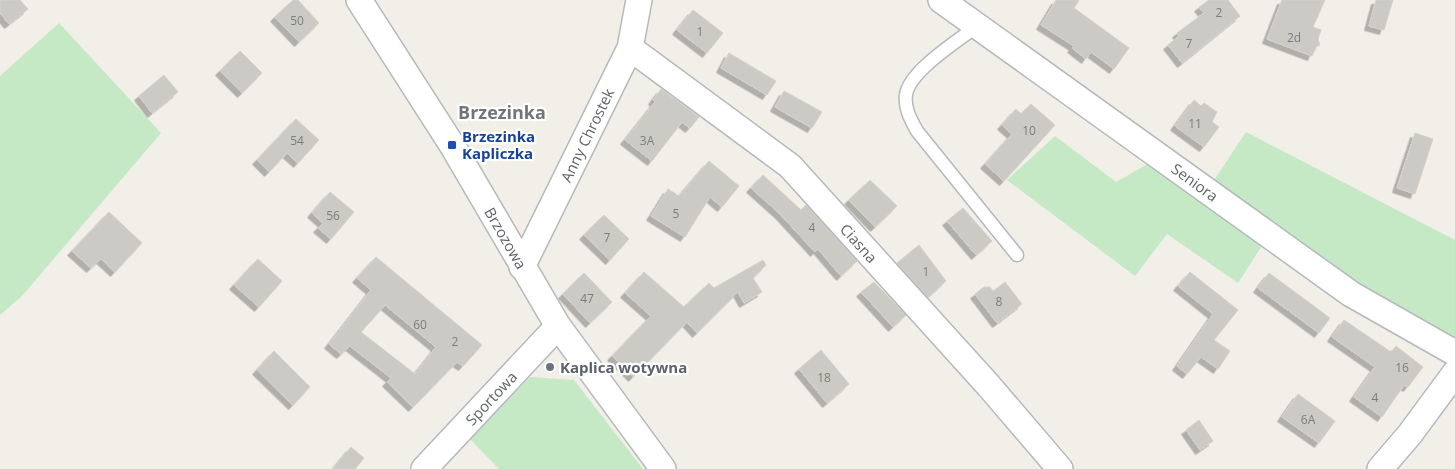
<svg xmlns="http://www.w3.org/2000/svg" width="1455" height="469" viewBox="0 0 1455 469" font-family="'Open Sans',sans-serif">
<style>
.green{fill:#c5e8c5}
.building{fill:#cccac5;stroke:#d6d1c6;fill-rule:evenodd;filter:url(#shadow)}
.lines{fill:none;stroke-linecap:round;stroke-linejoin:round}
.lane-casing{stroke:#b5b8bc;stroke-width:15}
.street-casing{stroke:#b5b8bc;stroke-width:28}
.lane{stroke:#fff;stroke-width:12}
.street{stroke:#fff;stroke-width:25}
.transit-dot{fill:#1a4fb4;stroke:#fff;stroke-width:2}
.worship-dot{fill:#6b7280;stroke:#fff;stroke-width:2}
.labels{text-anchor:middle;dominant-baseline:central;stroke-width:4.5;stroke-linejoin:round;paint-order:stroke}
.number-label{font-size:12px;fill:#7a7d7f}
.street-label{font-size:15px;fill:#5f6368;stroke:#fff}
.transit-label{font-size:15px;font-weight:bold;fill:#164399;stroke:#fff;text-anchor:start}
.worship-label{font-size:15px;font-weight:bold;fill:#5b616d;stroke:#fff;text-anchor:start}
.quarter-label{font-size:18px;font-weight:bold;fill:#70757a;stroke:#fff}
</style>
<defs>
<filter id="shadow"><feDropShadow dx="-4.5" dy="4.5" stdDeviation="0" flood-color="#0004"/></filter>
</defs>
<rect width="100%" height="100%" fill="#f1efe8"/>
<path class="green" d="M59,23l102,110 -139,163 -22,19v-239z
M1246,132l209,108v98l-5,1 -88,-48 -151,-106z
M1055,136l61,46 39,-22 108,84 -25,39 -71,-49 -32,42 -128,-96z
M530,377l44,3 69,89h-144l-30,-31z"/>
<path class="building" d="M0,0h20l8,9 -19,15 -9,-11z
M293,0h5l21,23 -20,19 -24,-25z
M1056,0h23l-5,8 55,40 -15,21 -23,-17 -5,7 -14,-11 2,-2 -33,-21z
M1209,0h19l12,16 -58,47 -14,-18 11,-9 -2,-3 27,-20 -5,-6z
M1282,0h43l-12,27 8,3 -3,9 2,6 -4,2 -4,9 -45,-17z
M1376,0h17l-9,30 -15,-4z
M693,10l30,23 -16,20 -30,-23z
M240,51l22,22 -20,20 -22,-22z
M729,53l47,28 -9,14 -46,-27z
M164,75l14,17 -26,21 -13,-17z
M661,89l38,28 -9,11 -8,-6 -30,39 -27,-21 30,-38 -2,-2z
M784,91l38,21 -10,16 -37,-21z
M1194,100l7,6 3,-3 13,9 -5,10 7,5 -15,20 -29,-21z
M1031,104l24,21 -51,56 -19,-17 27,-30 -10,-9 14,-16 5,5z
M296,119l23,21 -21,23 -11,-10 -18,19 -12,-12z
M1415,133l18,6 -18,55 -18,-6z
M709,161l30,25 -17,21 -12,-10 -25,40 -34,-21 17,-27 11,7z
M763,175l38,35 5,-5 51,56 -16,15 -23,-27 -3,3 -35,-38 -29,-26z
M870,180l27,26 -22,21 -26,-27z
M330,192l24,20 -23,27 -13,-11 5,-5 -11,-10z
M963,208l29,33 -16,14 -29,-34z
M109,212l33,31 -27,29 -14,-13 -10,9 -19,-17z
M604,215l25,24 -19,21 -26,-25z
M919,245l27,36 -18,16 -31,-34z
M376,257l106,88 -19,21 -6,-4 -44,45 -26,-25 4,-4 -41,-32 -9,8 -12,-10 42,-54 -14,-12zM385,305l51,42 -21,27 -54,-42z
M258,259l24,22 -23,26 -25,-22z
M763,260l3,5 -13,13 9,14 -18,11 -6,-11 -41,41 -10,-11 -54,55 -21,-21 39,-40 -26,-23 19,-21 40,35 25,-24 5,5z
M1190,272l48,38 -24,30 16,11 -12,18 -17,-12 -14,17 -10,-8 36,-52 -35,-28z
M584,273l28,29 -22,21 -27,-29z
M1269,273l61,45 -11,15 -61,-45z
M874,282l32,33 -13,12 -32,-35z
M1005,282l17,22 -25,19 -22,-29 9,-7h6l3,4z
M1344,320l47,32 5,-6 27,21 -15,20 -4,-2 -22,32 -28,-20 21,-30 -43,-30z
M821,350l28,34 -22,19 -28,-34z
M274,351l36,36 -17,18 -36,-35z
M1298,394l37,27 -16,22 -37,-26z
M1199,420l14,21 -13,9 -14,-20z
M351,447l13,11 -9,11h-22z"/>
<g class="lines">
<defs>
<path id="lane" d="M977,26c-19,15 -68,45 -71,69 -2,13 5,25 11,36l100,124"/>
<path id="street" d="M359,0l93,145 106,181 105,143
M941,0l410,294 104,59
M630,48l160,118 199,220 71,83
M522,267l108,-219 9,-48
M424,469l134,-143
M1380,469l30,-35 45,-61"/>
</defs>
<use href="#lane" class="lane-casing"/>
<use href="#street" class="street-casing"/>
<use href="#lane" class="lane"/>
<use href="#street" class="street"/>
</g>
<rect class="transit-dot" x="447" y="140" width="10" height="10" rx="2.5"/>
<circle class="worship-dot" cx="550" cy="367" r="5"/>
<g class="labels">
<g class="number-label">
<text x="1219" y="12">2</text>
<text x="297" y="20">50</text>
<text x="700" y="31">1</text>
<text x="1294" y="37">2d</text>
<text x="1189" y="43">7</text>
<text x="1195" y="123">11</text>
<text x="1029" y="130">10</text>
<text x="297" y="140">54</text>
<text x="647" y="140">3A</text>
<text x="676" y="213">5</text>
<text x="333" y="215">56</text>
<text x="812" y="227">4</text>
<text x="607" y="237">7</text>
<text x="926" y="271">1</text>
<text x="587" y="298">47</text>
<text x="999" y="301">8</text>
<text x="420" y="324">60</text>
<text x="455" y="341">2</text>
<text x="1402" y="367">16</text>
<text x="824" y="377">18</text>
<text x="1375" y="397">4</text>
<text x="1308" y="419">6A</text>
</g>
<g class="street-label">
<text transform="translate(587 135) rotate(-64)">Anny Chrostek</text>
<text transform="translate(1195 182) rotate(36)">Seniora</text>
<text transform="translate(506 238) rotate(60)">Brzozowa</text>
<text transform="translate(859 243) rotate(48)">Ciasna</text>
<text transform="translate(491 398) rotate(-47)">Sportowa</text>
</g>
<g class="transit-label">
<text x="462" y="136">Brzezinka<tspan x="462" dy="17">Kapliczka</tspan></text>
</g>
<g class="worship-label">
<text x="560" y="367">Kaplica wotywna</text>
</g>
<g class="quarter-label">
<text x="502" y="112">Brzezinka</text>
</g>
</g>
</svg>
